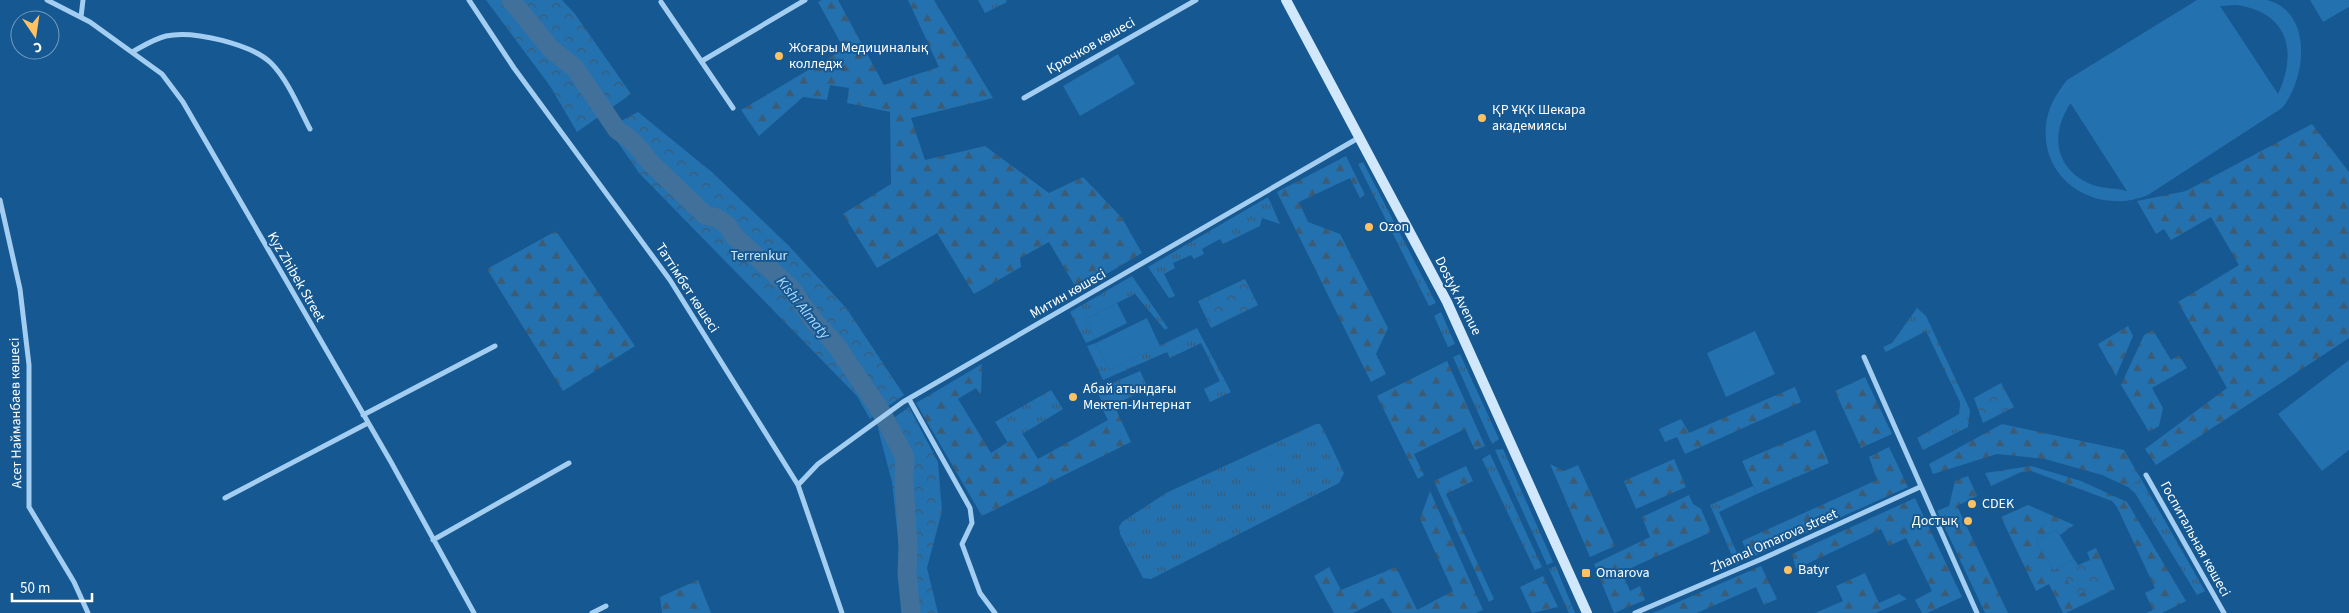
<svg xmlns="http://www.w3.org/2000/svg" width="2349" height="613" viewBox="0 0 2349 613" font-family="'Source Sans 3',sans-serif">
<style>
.grass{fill:url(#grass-tufts)}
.forest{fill:url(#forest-firs)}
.park{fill:url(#park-crowns)}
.pitch{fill:#2471af;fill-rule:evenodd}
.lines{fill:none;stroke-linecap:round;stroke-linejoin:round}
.river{stroke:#41719b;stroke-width:19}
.minor{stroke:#a3cef1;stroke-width:5}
.secondary{stroke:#d1e8fc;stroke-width:10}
.poi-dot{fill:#ffc263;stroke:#155892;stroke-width:2}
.labels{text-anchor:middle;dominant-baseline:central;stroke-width:4;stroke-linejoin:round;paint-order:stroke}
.street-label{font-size:14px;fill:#fff;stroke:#155892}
.poi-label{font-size:14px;fill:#fff;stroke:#155892;text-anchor:start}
.park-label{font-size:14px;fill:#cae6fc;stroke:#155892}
.water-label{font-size:15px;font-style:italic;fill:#afd8f8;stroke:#155892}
</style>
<defs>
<pattern id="grass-tufts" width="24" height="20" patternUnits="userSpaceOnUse" patternTransform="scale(1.25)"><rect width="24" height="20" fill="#2471af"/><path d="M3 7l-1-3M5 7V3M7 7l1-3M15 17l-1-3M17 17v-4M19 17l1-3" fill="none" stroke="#3c5b74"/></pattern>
<pattern id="forest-firs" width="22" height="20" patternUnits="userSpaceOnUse" patternTransform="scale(1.25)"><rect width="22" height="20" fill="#2471af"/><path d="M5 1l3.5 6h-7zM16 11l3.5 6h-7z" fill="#3c5b74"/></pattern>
<pattern id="park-crowns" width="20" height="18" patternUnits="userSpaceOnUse" patternTransform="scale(1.25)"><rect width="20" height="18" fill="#2471af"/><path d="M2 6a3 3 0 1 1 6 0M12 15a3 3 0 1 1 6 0" fill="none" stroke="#3c5b74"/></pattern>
</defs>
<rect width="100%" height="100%" fill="#155892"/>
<path class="grass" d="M978,0h28l1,2 -22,11z
M1363,162l73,141 -7,3 -71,-142z
M1268,197l12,27 -18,-6 -2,8 -37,18 -3,-5 -18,10 2,5 -10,5 -3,-4 -18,8 2,5 -11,6 11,22 -6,2 -21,-31z
M1132,276l36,52 -3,2 -30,-36 -50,25 10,20 -9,4 -16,-31z
M1917,308l9,8 44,94 -2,17 -45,23 -6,-12 42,-24 1,-12 -34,-71 -40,21 -3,-5 9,-4z
M1441,312l14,32 -7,3 -14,-31z
M1197,328l34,64 -21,10 -6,-13 16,-8 -19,-38 -31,15 -3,-6 -64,28 -16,-34 9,-3 13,27z
M1460,354l39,85 -7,5 -39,-87z
M1140,371l8,17 -42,21 -10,-19z
M1051,390l12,19 -55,34 -13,-21z
M1316,424h4l4,7 20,42 -5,10 -188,96 -8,-1 -23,-44 -1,-7 3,-5 44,-29z
M1503,449l50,113 -6,3 -52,-115z
M1490,454l52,113 -7,3 -53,-111z
M2141,479l64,112 -8,4 -62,-102 -7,-6z
M1753,486l4,8 -38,18 22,50 -5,3 -26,-60z
M1556,566v1l19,46h-6l-20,-44z"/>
<path class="forest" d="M822,0h16l46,85 55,-18 -31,-67h26l59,98 -82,20 14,42 60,-14 64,47 34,-16 39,41 20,35 -64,38 -29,-49 -29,16 1,9 -47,27 -37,-61 -60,35 -34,-54 48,-30 -1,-72 -43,-9 2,-15 -19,-3 -3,15 -24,-3 -44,39 -18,-26 103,-61 -26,-47z
M2312,124l37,48v166l-193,127 -11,-16 82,-61 -49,-86 61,-37 -28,-48 -40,23 -7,-11 -8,5 -19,-33 49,-10z
M1346,156l19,39 -5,3 -10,-20 -51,24 9,20 32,12 48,94 -12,26 10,20 -15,8 -94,-190z
M556,231l79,115 -72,45 -76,-122z
M2128,326l5,10 -17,40 -18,-32z
M2153,330l18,30 8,-5 8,13 -35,20 11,20 -4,18 -10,6 -28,-47 23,-50z
M1447,361l38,85 -10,4 -10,-21 -51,25 10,21 -6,4 -41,-83z
M982,364l-1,31 -5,-7 -18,11 33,54 31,-20 16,26 70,-39 -5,-10 11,-5 17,37 -149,74 -66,-113z
M1865,377l27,57 -31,14 -26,-57z
M1795,387l6,15 -116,52 -8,-17 -12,5 -6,-13 22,-10 8,14z
M2002,424l122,26 17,29 -13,8 -26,-12 -57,-16 -48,-5 -64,20 -4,-10z
M1815,430l14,33 -72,31 -15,-33z
M1889,447l19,40 -158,71 -8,-17 135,-61 -8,-23z
M1674,459l12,28 -50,22 -12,-28z
M1550,464l14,7 14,-6 37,81 -25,11z
M1466,466l7,15 -27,13 48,105 -5,3 -55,-121z
M2031,466l50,15 46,21 59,99 -24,12h-16l7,-3 -8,-17 10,-5 -38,-81 -5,-6 -81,-30 -10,1 -30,14 -6,-13z
M1968,476l9,20 -20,10 51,107h-23l-48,-102 12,-5 6,-25z
M1430,491l53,119 -7,3h-84l-9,-15 -30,15h-19l-20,-37 15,-9 12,23 55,-23 21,43 36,-19 -33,-72z
M1689,495l4,9 8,5 10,23 -89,40 8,19 10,-5 5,14 -31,13 -20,-49 56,-27 -8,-20z
M1915,498l47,99 -35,16h-5l-7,-13 17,-9 -26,-53 -17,8 -8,-17 -85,40 -4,-15z
M2028,505l46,20 -14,10 -4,-6 -20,12 18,30 20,-12 4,6 -14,7 36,13 -13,-33 9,-4 19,41 -49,24h-3l-14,-29 -13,7 -35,-74z
M1761,566l16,33 -13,6 -8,-18 -59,26h-44z
M1865,573l14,30 20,-9 8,5 -31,14h-61l28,-12 -7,-15z
M1543,576l15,31 -26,6 -12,-26z
M698,580l13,33h-49l-2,-16z"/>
<path class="park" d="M486,0h76l13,14 56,80 -54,38 -27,-46z
M638,112l75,61 76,73 58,63 57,86 -34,24 -13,-23 -218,-223 -31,-45z
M1245,279l13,26 -47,23 -13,-27z
M2001,383l13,24 -31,16 -9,-25z
M909,407l29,55 4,49 -15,57 11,45h-32l-14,-131 -14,-53z
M2090,560l11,25 -27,11 -10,-25z"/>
<path class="pitch" d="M2197,0c17,0 55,0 70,0 47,12 39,80 15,108l-134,87c-50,21 -108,-13 -102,-70 2,-18 10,-31 21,-45zM2236,5c52,7 62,46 42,89l-58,-88zM2070,104h1l56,87c-11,-3 -22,-2 -34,-6 -37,-14 -44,-49 -23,-81z
M2310,0h39v7l-26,15z
M1118,54l17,30 -55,32 -17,-30z
M1117,303l10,20 -32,16 -10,-20z
M1147,318l13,28 -51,24 -13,-27z
M1755,331l20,43 -49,23 -19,-44z
M2349,360v90l-27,21 -44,-57z
M1267,452l15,28 -17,9 -14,-29z
M2056,529l18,30 -20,12 -18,-30z"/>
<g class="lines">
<path class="river" d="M511,0l40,49 24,19 42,62c12,7 23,18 31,30l57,55 12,3 10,7 8,12 55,50 24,34 22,24 44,65 25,47 -1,23 4,67 -1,27 4,39"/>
<path class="minor" d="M47,0l43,22 72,52 21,28 208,360 83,151
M469,0l45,68 156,212 128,205 44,128
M661,2l72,106
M81,17l2,-17
M132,52c11,-6 22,-13 34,-16 27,-6 85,8 105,27 17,17 28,45 39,66
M702,61l103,-61
M1024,98l172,-98
M0,200l20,89 9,76v142l45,75 14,31
M1864,357l113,256
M909,399l61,109 2,15 -10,21 18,49 15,20
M363,415l132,-69
M2146,475l78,138
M798,485l20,-21 85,-62 457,-265
M225,498l143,-75
M433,540l136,-77
M592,613l14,-7
M1635,613l129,-55 156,-71"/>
<path class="secondary" d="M1286,0l161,302 140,311"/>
</g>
<g class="poi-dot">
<circle cx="779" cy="56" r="5"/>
<circle cx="1482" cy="118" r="5"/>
<circle cx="1369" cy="227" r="5"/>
<circle cx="1073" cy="397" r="5"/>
<circle cx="1972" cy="504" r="5"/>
<circle cx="1968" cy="521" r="5"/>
<circle cx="1788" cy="570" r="5"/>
<rect x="1581" y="568" width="10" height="10" rx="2.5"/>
</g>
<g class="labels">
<g class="street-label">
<text transform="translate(1091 46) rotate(-30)">Крючков көшесі</text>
<text transform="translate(296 277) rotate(60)">Kyz Zhibek Street</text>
<text transform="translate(687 288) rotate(57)">Таттімбет көшесі</text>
<text transform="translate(1068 294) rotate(-30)">Митин көшесі</text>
<text transform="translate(1458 296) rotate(63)">Dostyk Avenue</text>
<text transform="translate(16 413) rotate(-91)">Асет Найманбаев көшесі</text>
<text transform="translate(2195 539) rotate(61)">Госпитальная көшесі</text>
<text transform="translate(1774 541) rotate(-24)">Zhamal Omarova street</text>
</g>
<g class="poi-label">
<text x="789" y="48">Жоғары Медициналық<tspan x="789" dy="16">колледж</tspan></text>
<text x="1492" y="110">ҚР ҰҚК Шекара<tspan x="1492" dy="16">академиясы</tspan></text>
<text x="1379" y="227">Ozon</text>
<text x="1083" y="389">Абай атындағы<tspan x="1083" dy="16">Мектеп-Интернат</tspan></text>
<text x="1982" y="504">CDEK</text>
<text x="1958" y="521" text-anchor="end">Достық</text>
<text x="1798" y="570">Batyr</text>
<text x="1596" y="573">Omarova</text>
</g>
<g class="park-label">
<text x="759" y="256">Terrenkur</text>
</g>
<g class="water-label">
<text transform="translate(803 308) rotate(51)">Kіshі Almaty</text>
</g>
</g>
<g transform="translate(35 35) rotate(167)"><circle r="24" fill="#155892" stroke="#739bbe"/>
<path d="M0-4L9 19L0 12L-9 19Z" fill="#ffc263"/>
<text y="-8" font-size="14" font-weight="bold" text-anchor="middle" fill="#ffffff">С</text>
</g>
<path d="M12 593v8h80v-8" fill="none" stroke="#ffffff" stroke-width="2.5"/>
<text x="20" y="593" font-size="15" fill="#ffffff" stroke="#155892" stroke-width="4" paint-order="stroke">50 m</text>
</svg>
